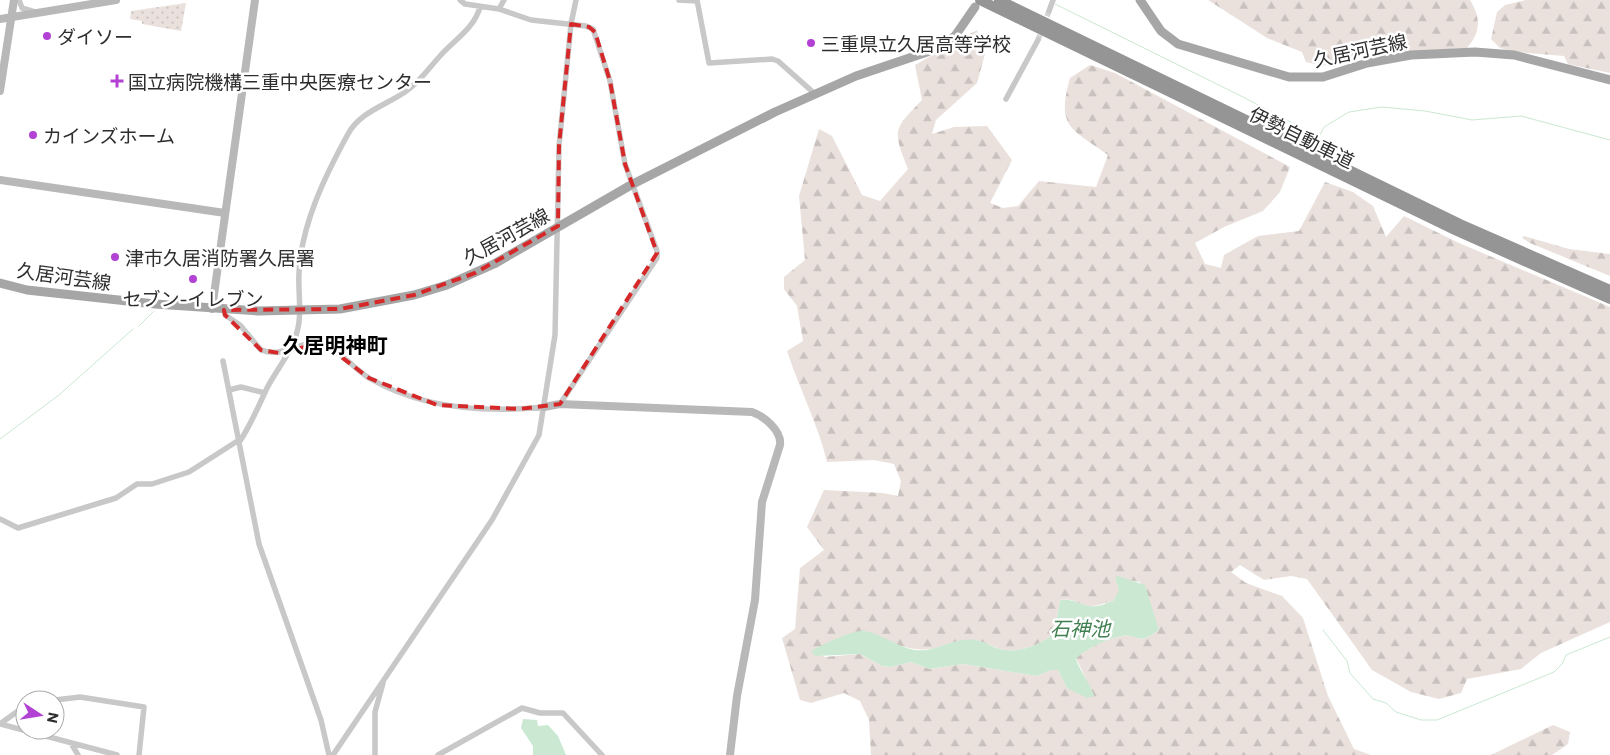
<svg xmlns="http://www.w3.org/2000/svg" width="1610" height="755" viewBox="0 0 1610 755" font-family="Commissioner,'Noto Sans JP',sans-serif">
<style>
.grass{fill:url(#grass-dots)}
.forest{fill:url(#forest-firs);fill-rule:evenodd}
.water{fill:#cbe8d2}
.lines{fill:none;stroke-linecap:round;stroke-linejoin:round}
.stream{stroke:#cbe8d2;stroke-width:1}
.street-tunnel{stroke:#d5d5d5;stroke-width:5.5;stroke-dasharray:5.5 3;stroke-linecap:butt}
.street{stroke:#c8c8c8;stroke-width:5.5}
.secondary{stroke:#b8b8b8;stroke-width:8}
.primary{stroke:#a6a6a6;stroke-width:9}
.highway{stroke:#959595;stroke-width:10}
.marked{fill:none;stroke:#d62828;stroke-width:4;stroke-dasharray:10 6;stroke-linejoin:round}
.poi-dot{fill:#b242d3;stroke:#fff;stroke-width:2}
.labels{text-anchor:middle;dominant-baseline:central;stroke-width:5;stroke-linejoin:round;paint-order:stroke}
.poi-label{font-size:19px;fill:#2e2e2e;stroke:#fff;text-anchor:start}
.street-label{font-size:19px;fill:#2e2e2e;stroke:#fff}
.water-label{font-size:20px;font-style:italic;fill:#418151;stroke:#fff}
.quarter-label{font-size:21px;font-weight:bold;fill:#000;stroke:#fff}
</style>
<defs>
<pattern id="grass-dots" width="8" height="8" patternUnits="userSpaceOnUse" patternTransform="scale(1.25)"><rect width="8" height="8" fill="#eae1dd"/><path d="M2 2h.1M6 6h.1" fill="none" stroke="#c9c1be" stroke-width="1.8" stroke-linecap="round"/></pattern>
<pattern id="forest-firs" width="22" height="20" patternUnits="userSpaceOnUse" patternTransform="scale(1.25)"><rect width="22" height="20" fill="#eae1dd"/><path d="M5 1l3.5 6h-7zM16 11l3.5 6h-7z" fill="#c9c1be"/></pattern>
</defs>
<rect width="100%" height="100%" fill="#fff"/>
<path class="grass" d="M186,3l-5,28 -39,-7v-3l-12,-2 1,-8z"/>
<path class="forest" d="M1208,0h262c11,18 11,32 -3,48l-100,6 -44,12 -17,-4 -4,-10 -35,-14z
M1526,0h84v73l-42,-9 -4,-8 -48,-4 -16,-4 -9,-9 6,-27 8,-7z
M977,30l8,24 -8,29 -41,37 -4,14 22,-7 33,-1 25,34 -22,43 13,5 15,-2 21,-25 57,6 12,-32c-37,-27 -52,-27 -38,-77l20,-13 25,8 175,94 -10,25 -17,19 -39,16 -29,16 10,21 16,4 3,-13 34,-19 41,-5 26,-49 28,10 20,14 13,31 18,-21 55,27 151,64v315l-69,31 -20,16 -54,10 -6,14 -22,6 -28,-7 -39,-22 -65,-91 -16,-3 -27,4 -24,-15 -9,7 15,11 36,13 21,22 25,78 26,53 17,6h-500l-2,-35 -9,-19 -16,-8 -33,10 -11,-3 -18,-62 13,-9 5,-61 24,-18 -17,-23 17,-37 59,3 15,3 3,-15 -7,-17 -20,-4 -47,2c-9,-38 -28,-74 -40,-111l16,-10 -6,-35 -13,-17v-12l21,-17 -6,-64 20,-67 13,7 30,59 18,6 28,-32c-15,-39 -16,-38 14,-69l-7,-35zM1115,578l25,4 19,48c-23,17 -19,3 -37,6 -12,2 -38,13 -46,22l18,38 -27,-8 -9,-18h-7l-14,6 -74,-12 -33,5 -19,-7 -21,5 -8,-1 -22,-12 -36,3 -7,-9 47,-17c20,9 44,21 66,18 14,-2 26,-10 41,-9 10,0 20,6 29,9 17,5 40,-4 54,-15l6,-34c12,-2 14,2 24,5 11,3 19,-2 29,-4l6,-10z
M1524,236l45,13 41,5v22l-80,-33 -8,-5z
M1553,725l17,7 -2,12 -16,11h-61z"/>
<path class="water" d="M1118,576l27,9 14,45c-23,17 -20,3 -37,6 -12,2 -38,13 -46,23 4,13 14,23 18,37l-7,2 -20,-10 -9,-18h-7l-14,6 -74,-12 -33,5 -19,-7 -21,5 -8,-1 -22,-12 -45,2 -4,-5c11,-6 43,-22 54,-20 17,3 32,16 50,19 21,3 39,-14 60,-10 9,1 17,7 25,9 17,5 40,-4 54,-15l6,-34c16,-2 23,8 37,6 5,0 11,-4 16,-5l6,-10 -4,-13z
M523,719l14,1 1,6 10,-1 10,11 8,19h-33v-9l-12,-18z"/>
<g class="lines">
<path class="stream" d="M1055,4l186,92 78,41 5,-10 25,-15 33,-5 43,4 47,9 49,-4 89,24
M139,326l15,-15
M0,439l59,-44 74,-66
M1323,630l24,31 3,12 23,26 13,4 10,9 25,8h16l117,-48 8,-8 4,-9 44,-18"/>
<path class="street-tunnel" d="M1038,40l11,-29"/>
<path class="street" d="M19,0l3,8 13,4
M460,0l5,4 34,5 32,11 55,6 7,3 17,52 15,83 32,87v7l-4,6 -93,140
M679,0l18,1
M697,0l12,63 63,-4 6,2 36,32
M499,9l5,-9
M1049,11l4,-11
M1006,99l32,-59
M224,310l1,5 15,10 21,25c23,9 40,-11 62,-7 17,8 30,25 46,35 53,31 116,35 175,29
M223,361l36,183 62,176 8,35
M229,390l12,-3 24,6
M240,441c11,-17 18,-33 26,-51 11,-22 30,-42 33,-68 2,-16 -1,-33 0,-49 2,-48 26,-97 49,-139 12,-22 38,-29 57,-42 14,-9 24,-24 35,-36 14,-16 34,-27 40,-49
M0,519l18,9 98,-30 21,-14h15l37,-12 50,-32
M55,700l25,-3 64,10 -5,48
M0,724l117,31
M0,724l18,-13 7,-2
M71,743l7,12
M333,755l159,-235 47,-85 16,-100 4,-189 12,-122 5,-24
M375,755v-43l8,-29
M438,755l84,-47 18,5h23l39,42"/>
<path class="secondary" d="M0,19l116,-19
M0,91l14,-91
M0,180l225,33
M212,309l43,-309
M544,407l16,-3 192,8c12,4 30,19 28,33l-18,57 -7,98 -18,96 -7,59"/>
<path class="primary" d="M1140,0l21,31 17,13 111,33h34l44,-14 44,-8 64,-3 39,3 96,25
M0,283l27,7 128,14 103,7 82,-2 74,-14 33,-10 47,-21 137,-79 144,-73 81,-36 80,-27 19,-13 20,-29"/>
<path class="highway" d="M980,0l477,231 153,68
M999,0l461,224 150,66"/>
</g>
<path class="marked" d="M571,24l18,3 6,5 15,49 15,83 32,89 -97,151 -41,5 -82,-4 -68,-27 -46,-35 -44,10 -18,-3 -36,-35 -1,-5 116,-1 74,-14 61,-22 83,-47 1,-80z"/>
<g class="poi-dot">
<circle cx="47" cy="36" r="5"/>
<circle cx="811" cy="43" r="5"/>
<path d="M114.5 73.5h5v5h5v5h-5v5h-5v-5h-5v-5h5z"/>
<circle cx="33" cy="135" r="5"/>
<circle cx="115" cy="257" r="5"/>
<circle cx="193" cy="279" r="5"/>
</g>
<g class="labels">
<g class="poi-label">
<text x="57" y="36">ダイソー</text>
<text x="821" y="43">三重県立久居高等学校</text>
<text x="128" y="81">国立病院機構三重中央医療センター</text>
<text x="43" y="135">カインズホーム</text>
<text x="125" y="257">津市久居消防署久居署</text>
<text x="193" y="298" text-anchor="middle">セブン-イレブン</text>
</g>
<g class="street-label">
<text transform="translate(1360 50) rotate(-12)">久居河芸線</text>
<text transform="translate(1302 137) rotate(26)">伊勢自動車道</text>
<text transform="translate(506 236) rotate(-29)">久居河芸線</text>
<text transform="translate(64 276) rotate(8)">久居河芸線</text>
</g>
<g class="water-label">
<text x="1080" y="628">石神池</text>
</g>
<g class="quarter-label">
<text x="335" y="344">久居明神町</text>
</g>
</g>
<g transform="translate(40 715) rotate(102)"><circle r="24" fill="#ffffff" stroke="#ababab"/>
<path d="M0-4L9 19L0 12L-9 19Z" fill="#b242d3"/>
<text y="-8" font-size="14" font-weight="bold" text-anchor="middle" fill="#2e2e2e">N</text>
</g>
</svg>
